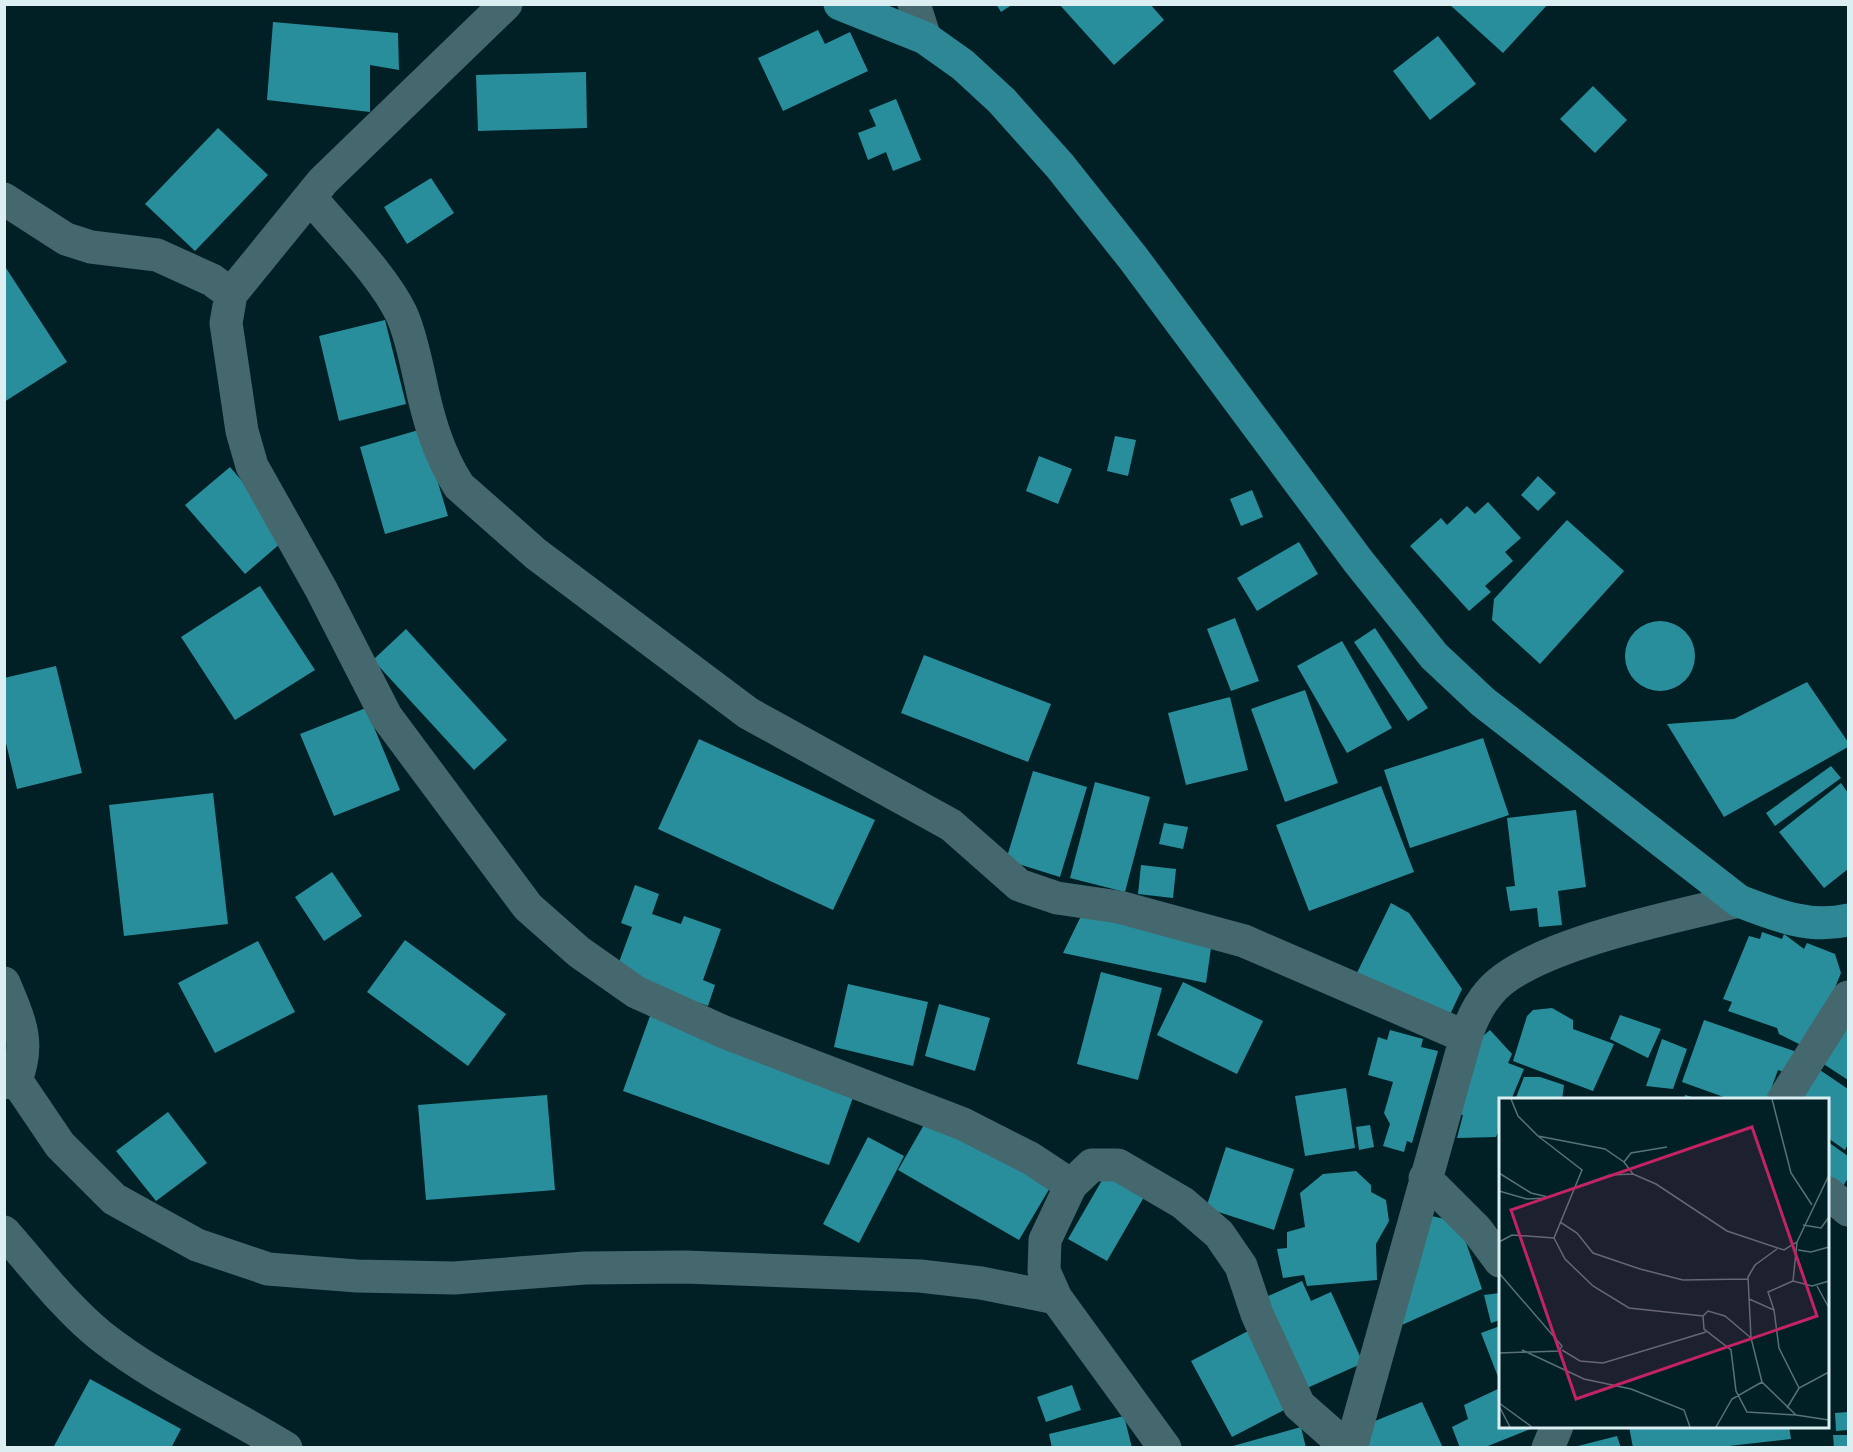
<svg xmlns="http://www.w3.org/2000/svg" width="1853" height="1452" viewBox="0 0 1853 1452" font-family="Mulish,sans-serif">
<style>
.building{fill:#298e9c}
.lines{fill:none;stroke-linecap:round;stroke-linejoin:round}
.minor{stroke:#44686e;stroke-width:33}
.major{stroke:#2e8794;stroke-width:33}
.inset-road{fill:none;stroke:#587277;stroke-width:1.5}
.view{fill:#c32362;fill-opacity:0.15;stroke:#c32362;stroke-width:3}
.inset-edge{fill:none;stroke:#dbeef1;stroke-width:3}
</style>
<rect width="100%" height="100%" fill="#002026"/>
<path class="building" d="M996,4h17l-12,8z
M1059,4h91l14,16 -50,45z
M1449,4h99l-45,49z
M273,22l125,11 1,37 -29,-5v47l-103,-12z
M818,30l7,14 25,-12 18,39 -85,40 -25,-53z
M1438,36l38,48 -46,36 -37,-49z
M586,72l1,56 -109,3 -2,-56z
M1593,86l34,34 -32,33 -35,-34z
M896,99l25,61 -28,11 -7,-19 -18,8 -10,-27 18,-7 -7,-16z
M218,128l50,47 -73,76 -50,-47z
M431,178l23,35 -47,31 -23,-37z
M4,265l63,97 -63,40z
M385,320l21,84 -67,17 -20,-85z
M422,429l26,87 -63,18 -25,-87z
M1115,436l21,4 -8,36 -21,-5z
M1039,456l33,13 -14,35 -32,-13z
M230,467l59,69 -44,38 -60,-69z
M1538,476l18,17 -18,18 -17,-16z
M1252,490l11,27 -22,9 -11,-27z
M1488,502l33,36 -16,14 8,9 -28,25 6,6 -22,19 -59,-65 31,-28 6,7 20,-19 8,8z
M1567,520l57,51 -84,93 -48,-44 2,-21z
M1299,542l19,32 -61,37 -20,-33z
M260,586l55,84 -80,50 -54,-83z
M1235,618l24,63 -28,10 -24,-62z
M1625 656a35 35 0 1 1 70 0a35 35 0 1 1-70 0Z
M1375,628l53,80 -20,13 -54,-79z
M406,629l101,111 -33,30 -101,-110z
M1342,641l50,87 -45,25 -50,-87z
M924,655l127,49 -23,58 -127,-49z
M56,666l26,107 -65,16 -13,-54v-57z
M1807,682l41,60v5l-124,70 -57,-93 67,-5z
M1305,690l33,93 -53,19 -34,-93z
M1230,697l18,73 -62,15 -18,-72z
M366,708l34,82 -66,26 -34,-82z
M1483,738l26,77 -99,33 -26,-78z
M699,739l176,81 -42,90 -175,-81z
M1831,766l10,12 -66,48 -9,-13z
M1033,771l54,16 -27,90 -54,-17z
M1095,782l55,15 -25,95 -55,-14z
M1841,783l7,10v76l-24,19 -45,-56z
M1381,786l33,86 -105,39 -33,-86z
M213,793l15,131 -104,12 -15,-131z
M1576,810l10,77 -28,4 4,34 -23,2 -2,-19 -27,3 -4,-24 9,-1 -8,-68z
M1164,823l24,4 -5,22 -24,-5z
M1141,865l35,4 -3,29 -35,-4z
M332,872l30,44 -38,25 -29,-44z
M635,885l24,9 -7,20 29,10 3,-8 37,13 -18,51 12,5 -7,21 -93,-33 17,-46 -11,-4z
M1391,903l18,10 53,76 -15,32 -95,-38z
M1082,914l130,27 -6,42 -143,-30z
M1762,932l20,7 2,-5 20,15 3,-6 28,11 6,19 -26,63 -14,9 -22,-11 -2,-6 -49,-17 4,-9 -9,-3 26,-63 11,3z
M405,940l101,74 -38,52 -101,-74z
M258,941l37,71 -80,41 -37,-70z
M1101,972l61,16 -24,92 -61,-16z
M1183,982l80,39 -26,53 -80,-39z
M848,984l80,18 -15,64 -79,-19z
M939,1004l51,14 -15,53 -50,-15z
M1552,1008l21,12v9l41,15 -21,47 -80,-30 14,-45 6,-6z
M1620,1015l41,14 -13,29 -38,-19z
M650,1016l206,73 -27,76 -206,-74z
M1848,1019v61l-32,-21z
M1704,1020l93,32 -8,22 -11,-4 -11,30h-35l-50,-18z
M1390,1030l33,9 -2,8 17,4 -26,92 -5,-2 -3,11 -21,-6 7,-22 -6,-11 9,-31 -25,-7 10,-38 9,3z
M1490,1030l22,24 -4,9 16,6 -13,31h-11v27l-4,10 -39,1 6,-23 -6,-1 20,-73z
M1662,1039l25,10 -14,40 -27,-3z
M1814,1066l34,23v55l-3,6 -17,-12v-38h-37z
M1524,1077h16l24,8 -2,15h-47z
M1346,1088l9,60 -50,8 -10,-60z
M547,1095l8,95 -129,10 -8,-95z
M1685,1095l14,4 -1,1h-14z
M168,1112l39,51 -51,38 -40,-50z
M929,1116l122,70 -32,54 -121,-70z
M1370,1125l4,22 -15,3 -3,-23z
M868,1137l36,19 -45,87 -36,-19z
M1828,1142l20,14v22l-5,8 -15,-10z
M1226,1147l68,22 -20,61 -68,-22z
M1356,1171l15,14v7l15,8 3,21 -13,23 1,36 -70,6 -3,-11 -21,3 -6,-29 10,-1v-16l18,-5 -5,-34 23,-19z
M1105,1175l39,22 -37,64 -39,-22z
M1422,1214l37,8 23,67 -87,39z
M1302,1281l9,20 20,-9 32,71 -56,25 -50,-87z
M1500,1293v27l-9,3 -7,-28z
M1500,1326v56l-19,-49z
M1248,1331l40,77 -56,29 -41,-76z
M90,1379l91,50 -10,19h-118z
M1072,1385l9,25 -35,12 -9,-25z
M1500,1388v38l35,1 -52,21h-23l-8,-21 16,-8 -4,-14z
M1422,1402l21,46h-77l-1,-23z
M1848,1412v18l-12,1 -1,-18z
M1124,1416l8,32h-80l-3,-14z
M1629,1426h160l2,13 -80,9h-78z
M1301,1427l5,21h-73v-2z
M1833,1435h15v13h-14z
M1617,1436l4,12h-47v-1z"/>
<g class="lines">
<path class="minor" d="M506,4l-183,177 -92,113 -5,29 16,108 10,35 69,123 65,127 142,191 51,45 57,40 88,40 239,92 67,34 41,27
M914,4l11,34
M310,197c28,34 72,77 91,116 9,19 13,41 18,62 8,39 18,77 40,111l77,68 212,159 203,112 68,60 38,13 62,9 125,34 222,96
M4,199l62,40 25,8 66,8 55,25 19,14
M4,983c15,37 27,58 12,97l-12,3
M16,1080l44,65 54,54 83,46 71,24 89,7 97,2 131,-10 100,-1 235,9 61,7 75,15
M1783,1100l65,-103
M1425,1178l52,52 23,31
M1828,1193l20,17
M4,1232c31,35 61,75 97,104 57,45 124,74 185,112
M1165,1448l-109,-150 -12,-27 1,-31 26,-55 21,-20h26l65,38 36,31 22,32 16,48 42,91 49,43
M1351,1448l115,-411c5,-16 12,-31 23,-44 38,-48 190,-77 250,-92
M1548,1448l9,-22"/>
<path class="major" d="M840,4l85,34 38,27 39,36 58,65 73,92 225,303 76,95 49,46 256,199c36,14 71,28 109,19"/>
</g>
<g transform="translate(1499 1098)">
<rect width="330" height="330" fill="#002026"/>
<path class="inset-road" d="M12,1l7,17 20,20 67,13 19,13 9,12M273,1l19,74 21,32M39,38l44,34 -28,68 11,21 28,27 36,22 74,8M125,64l7,-9 36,-6M0,75l32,20 17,4 62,-22 23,-1 23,10 71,47 57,19 13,-8 32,-67M0,93l28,8 19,-1M61,124l17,11 16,20 47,16 43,11 65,-1M304,127l18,3 8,-11M0,144l13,-7 42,3M298,144l-4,39 19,5 17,-5M278,151l-22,16 -7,12 3,61 11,44 34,33 33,5M299,152l13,2 18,-5M0,175l63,73 -3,5 -60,2M318,188l12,22M250,201l25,11 5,38 20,40M275,212l-6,-18 25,-11M252,240l-26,-22 -17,-5 -5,5 1,13 27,21 5,41 11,21 49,3M23,252l62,29 47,10 53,21 6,17M63,252l18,11 23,2 103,-31M0,305l33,24M0,308l11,21M288,310l12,-20 30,-16M217,329l16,-28 30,-17"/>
<path class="view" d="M253,29l65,189 -241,83 -65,-189z"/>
<rect width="330" height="330" class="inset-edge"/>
</g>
<rect width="1853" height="1452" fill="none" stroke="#dbeef1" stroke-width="12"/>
</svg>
